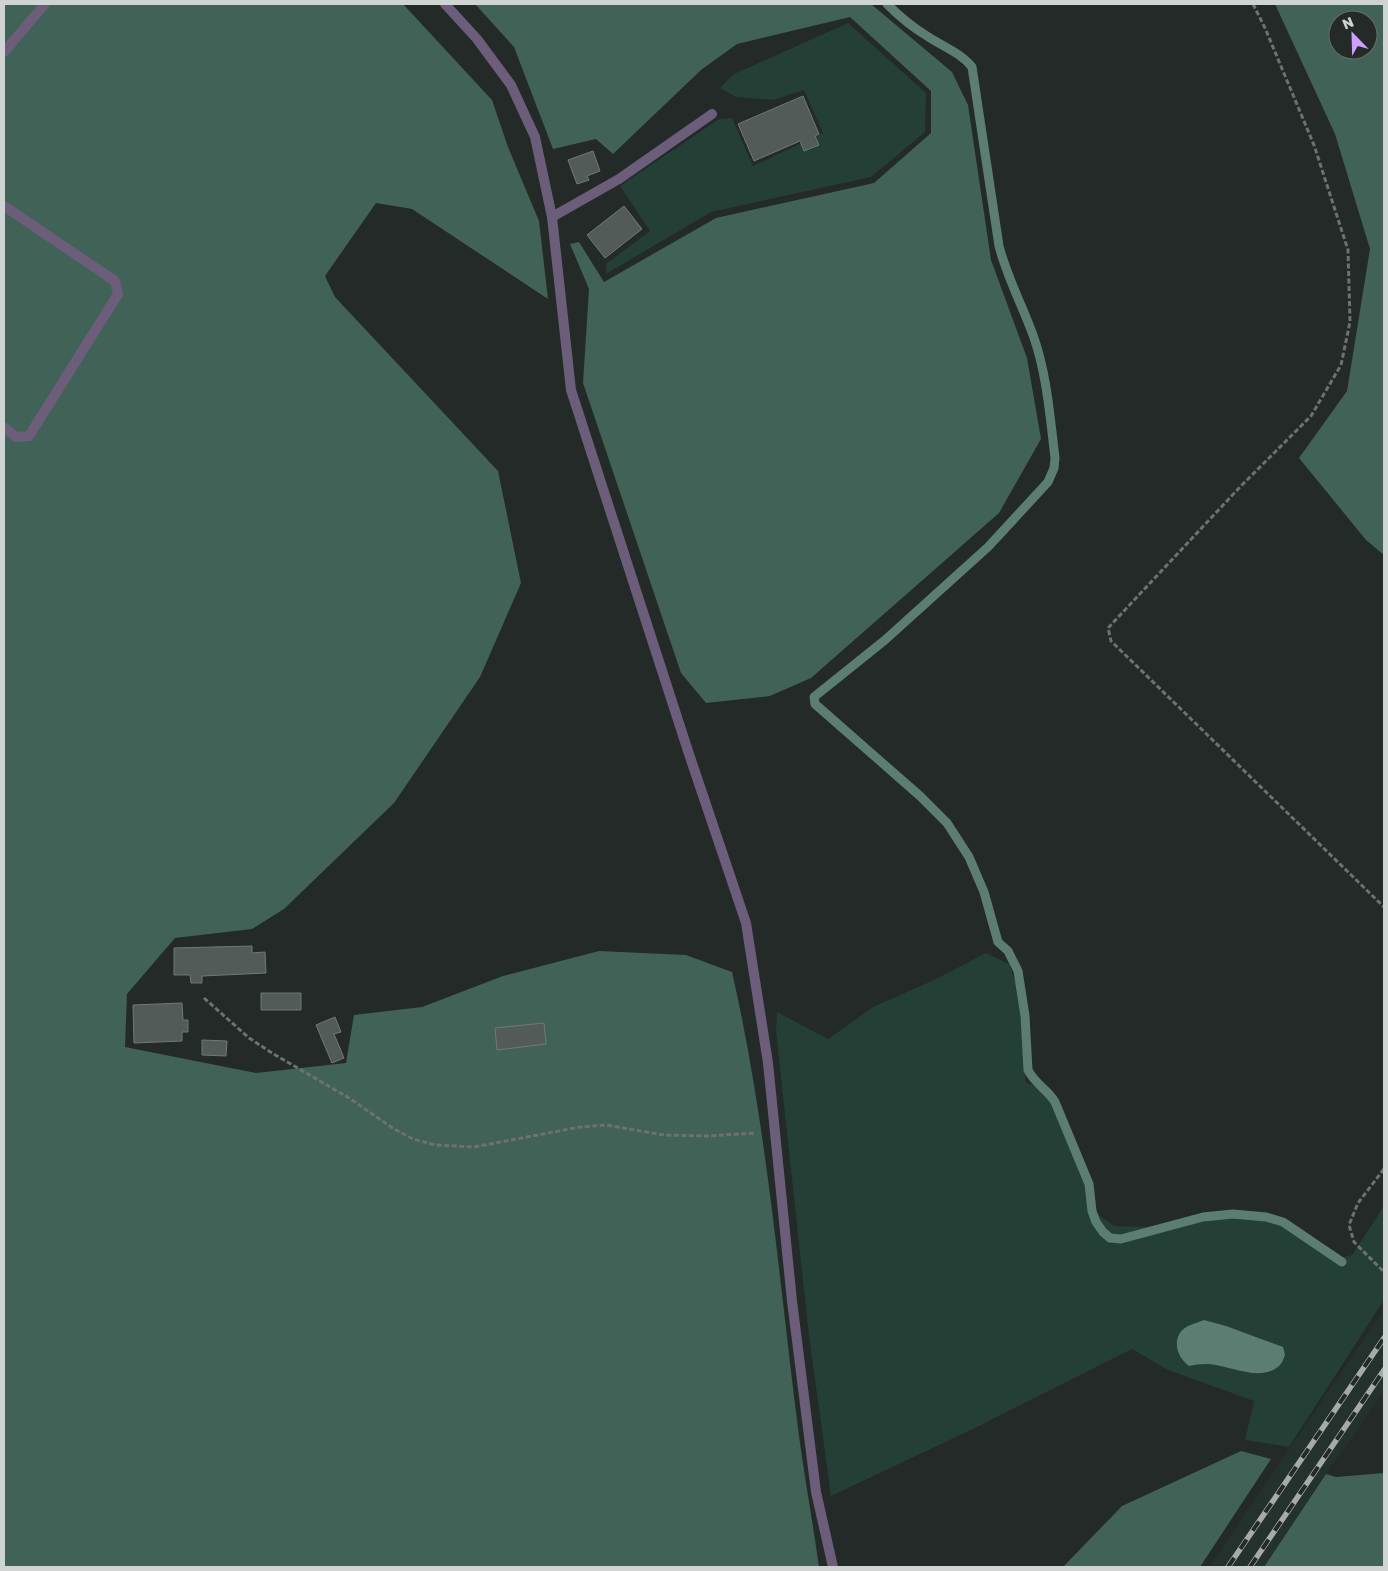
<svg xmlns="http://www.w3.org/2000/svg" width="1388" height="1571" viewBox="0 0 1388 1571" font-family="'Golos Text',sans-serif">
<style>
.built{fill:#23322c}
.green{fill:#243f36}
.forest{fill:#416256;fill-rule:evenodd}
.water{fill:#5c7e72}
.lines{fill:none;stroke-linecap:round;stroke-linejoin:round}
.stream{stroke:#5c7e72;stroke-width:9}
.building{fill:#535b58;stroke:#717976}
.path{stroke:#6d7270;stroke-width:3;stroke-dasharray:5 2.5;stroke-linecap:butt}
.lane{stroke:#6c5e7a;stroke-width:10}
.street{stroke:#6c5e7a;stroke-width:10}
.rail-casing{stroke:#a6aba9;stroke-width:5.5}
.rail{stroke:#232a27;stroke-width:4;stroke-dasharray:11;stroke-linecap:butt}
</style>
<rect width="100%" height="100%" fill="#232a27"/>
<path class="built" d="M1384,1309v83l-58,82 -62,93h-55z"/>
<path class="green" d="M848,23l78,70 -1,39 -54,45 -160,35 -105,62v-10l44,-33 -30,-45 99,-67 13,-1 21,48 70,-33 -19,-43 -31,10 -37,-3 -16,-9 14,-14z
M986,953l23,11 9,25 8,94 21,6 23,51 26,73 18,13 31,1 105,-13 37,14 49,31 16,-4 32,-49v94l-95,147 -44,-7 9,-39 -86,-31 -36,-21 -157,79 -144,68 -22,-160 -33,-305 1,-19 51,27 45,-32 61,-27z"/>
<path class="forest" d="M4,4h399l89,96 16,47 31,74 9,78 -136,-90 -36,-6 -51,73 10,21 163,174 23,112 -41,94 -86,126 -110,106 -32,20 -77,9 -48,56 -2,53 131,26 90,-10 8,-48 68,-8 81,-31 96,-25 87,4 46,17c35,153 47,309 67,464 6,44 14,88 20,131h-815z
M475,4h396l81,68 16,33 23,155 36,98 14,81 -42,74 -188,165 -41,18 -64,7 -25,-30 -98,-290 6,-94 -19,-45 9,-2 25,40 112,-64 158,-35 57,-50v-42l-81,-74 -113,27 -36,26 -88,84 -17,-15 -43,10 -39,-102z
M1275,4h109v551l-18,-15 -67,-82 48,-67 23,-142 -35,-115zM1338,20h30v30h-30z
M1241,1451l30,8 -71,108h-137l59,-61z
M1384,1473v94h-120l62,-93 10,3z"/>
<path class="water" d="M1204,1320l22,6 57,21 2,8c-1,3 -3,8 -5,10 -16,16 -43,4 -60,1 -11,-3 -21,-2 -31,0 -14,-10 -18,-31 -1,-40 5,-2 11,-4 16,-6z"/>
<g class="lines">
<path class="stream" d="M887,4c12,12 25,23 40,32 15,10 34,17 45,31l27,179c8,31 23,59 34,89 14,39 17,82 22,123l-1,10 -6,14 -60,65 -103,93 -71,57 1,7 105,92 27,27 22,34 15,35 14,50 10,9 10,20 7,45 3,54c7,14 20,20 27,32l34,82 3,27 4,11 7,10 7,6 11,1 82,-22 30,-3 33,3 17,5 59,40"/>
</g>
<path class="building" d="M803,96l16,38 -4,2 4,9 -15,6 -4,-10 -46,20 -16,-37z
M593,151l7,20 -13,5 2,4 -12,4 -9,-24z
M624,206l18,23 -37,29 -18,-23z
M252,946v7l13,-1 1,21 -64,3v7h-11l-1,-8h-16v-27z
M261,993h40v17h-40z
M182,1003l1,17h5v12h-6v9l-48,2 -1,-38z
M335,1017l6,15 -7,2 10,24 -12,5 -16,-38z
M544,1023l2,21 -49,6 -2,-22z
M202,1040l25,1 -1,15 -24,-1z"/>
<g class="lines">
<path class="path" d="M1253,4l12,24 49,117 34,105 2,72 -9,43 -30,51 -71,71 -132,141 3,13 273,266
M204,998l45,40 23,15 77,45 45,31 19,10 22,6 39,2 106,-20 26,-2 58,10 43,1 49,-3
M1384,1169l-26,34 -9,22 5,17 30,30"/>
<path class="lane" d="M4,52l41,-48
M4,206l111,75 3,13 -89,142 -13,1 -12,-10
M552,217l67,-38 93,-65"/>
<path class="street" d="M445,4l32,35 34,46 24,52 17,80 19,173 118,364 57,169 22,140 24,238 24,191 17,75"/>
<defs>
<path id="rail" d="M1228,1567l156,-229
M1250,1567l134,-197"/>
</defs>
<use href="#rail" class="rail-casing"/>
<use href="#rail" class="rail"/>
</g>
<rect width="1388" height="1571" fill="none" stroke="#cfd3d1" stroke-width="10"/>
<g transform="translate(1353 35) rotate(337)"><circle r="24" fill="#232a27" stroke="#686e6b"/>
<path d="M0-4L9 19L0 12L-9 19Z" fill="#cf9eff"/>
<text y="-8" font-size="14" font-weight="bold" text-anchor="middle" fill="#cfd3d1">N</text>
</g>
</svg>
